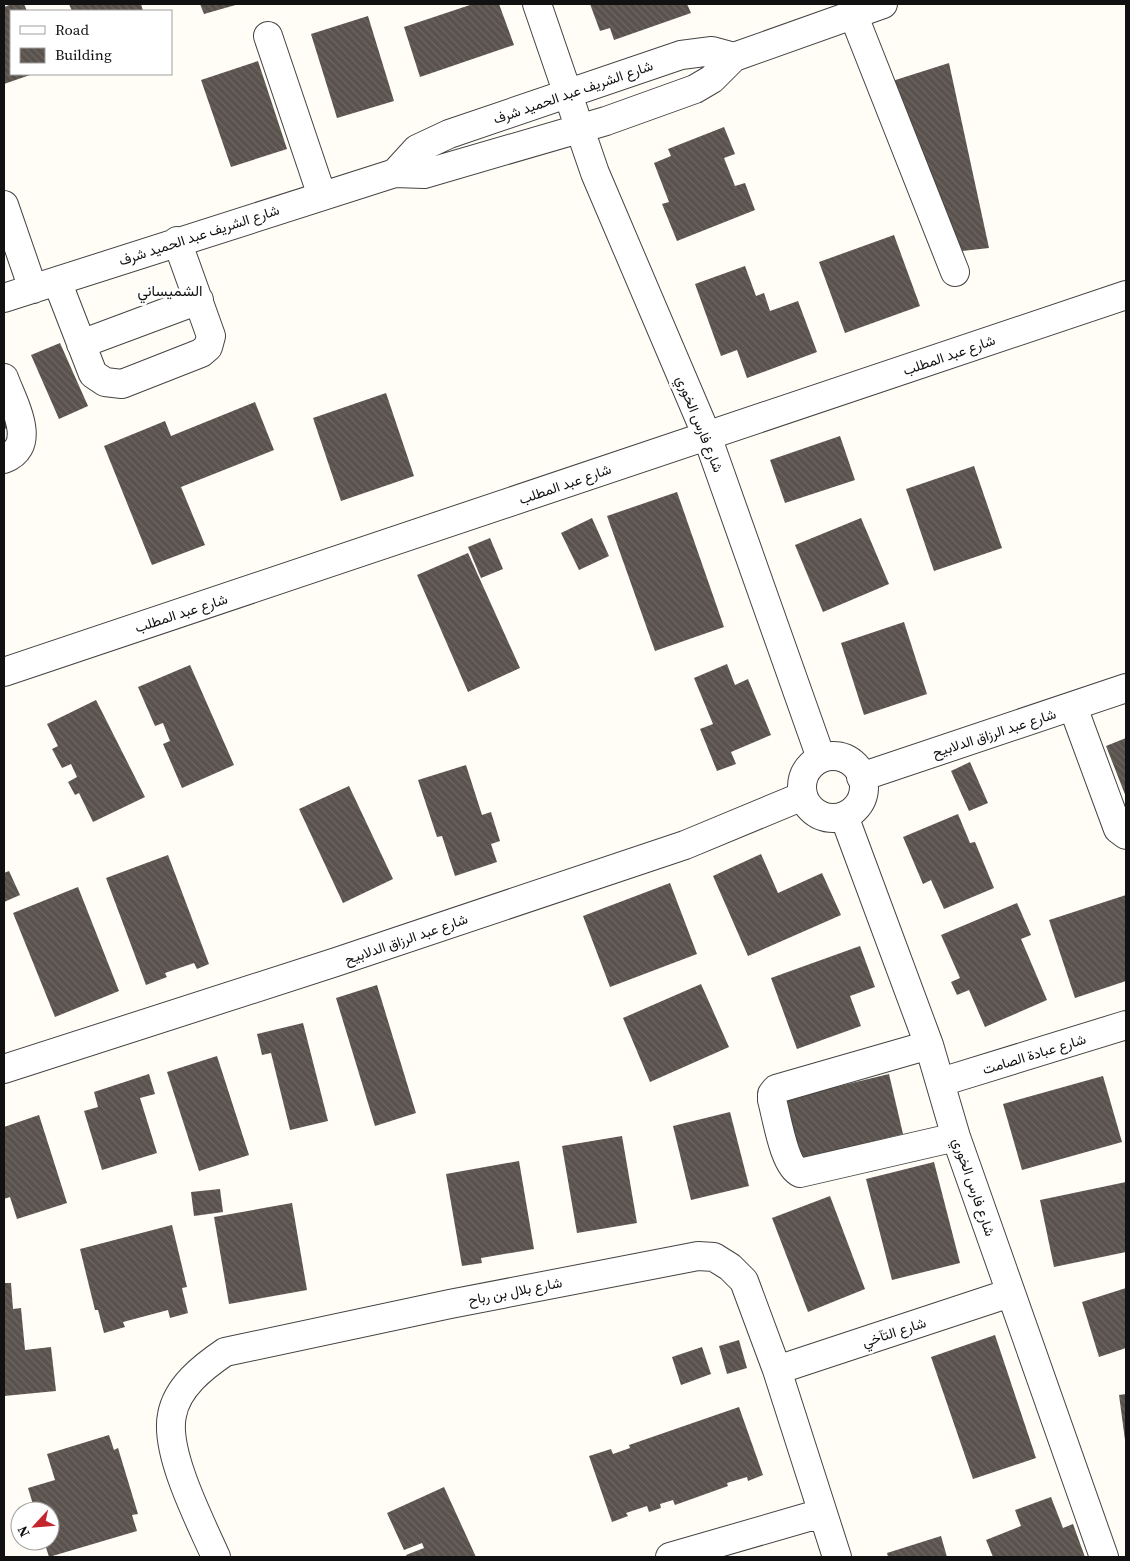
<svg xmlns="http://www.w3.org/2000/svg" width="1130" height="1561" viewBox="0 0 1130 1561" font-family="'Source Serif 4',Vazirmatn,serif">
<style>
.building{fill:url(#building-back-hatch)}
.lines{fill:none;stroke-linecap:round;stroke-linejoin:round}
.minor-casing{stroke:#444;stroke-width:30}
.minor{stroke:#fff;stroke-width:28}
.labels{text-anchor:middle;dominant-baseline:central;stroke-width:5;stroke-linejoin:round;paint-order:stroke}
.street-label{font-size:14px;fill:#111;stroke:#fff}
.neighbourhood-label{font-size:15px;fill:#111;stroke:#fff}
</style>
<defs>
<pattern id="building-back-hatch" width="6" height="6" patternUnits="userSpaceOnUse" patternTransform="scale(1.25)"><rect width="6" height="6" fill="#5a524d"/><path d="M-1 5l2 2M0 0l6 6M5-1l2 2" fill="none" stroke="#6d6662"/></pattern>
</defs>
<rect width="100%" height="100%" fill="#fffdf5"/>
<path class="building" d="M12,4h12l3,7h-16v63h22l-29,10v-77z
M69,4h72l2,7h-71z
M200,4h39l-35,10z
M473,4h26l15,41 -94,32 -16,-50z
M590,4h97l4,9 -77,27 -4,-12 -10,3z
M368,16l26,85 -57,17 -26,-84z
M258,61l29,88 -56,18 -30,-87z
M949,63l40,185 -27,3 -76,-168z
M724,127l11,27 -11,4 11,28 10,-3 10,27 -78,31 -15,-37 7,-2 -15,-39 17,-7 -3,-7z
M894,235l26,71 -75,27 -26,-71z
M745,266l11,30 8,-3 6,18 28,-10 19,51 -70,26 -10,-28 -16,6 -26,-72z
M60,343l28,63 -29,13 -28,-64z
M386,393l28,83 -73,25 -28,-83z
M4,399l10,27 -10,3z
M255,402l19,48 -93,37 24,58 -53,20 -48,-119 61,-25 6,15z
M840,436l15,44 -70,23 -15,-43z
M974,466l28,82 -68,23 -28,-82z
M677,492l47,135 -69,24 -48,-135z
M592,518l17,38 -30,14 -18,-37z
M861,518l28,66 -66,28 -28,-67z
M490,538l13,31 -22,9 -13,-31z
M468,553l52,115 -52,24 -51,-117z
M904,622l23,72 -63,21 -23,-72z
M727,664l8,21 13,-6 23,56 -40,17 5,12 -19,7 -17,-42 13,-5 -19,-46z
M190,665l44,100 -52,23 -19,-44 7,-3 -7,-18 -8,3 -17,-39z
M96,700l49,97 -52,25 -14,-29 -4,2 -7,-13 9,-5 -6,-13 -9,4 -10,-19 6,-3 -11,-22z
M1126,738v59l-20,-51z
M970,762l18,41 -19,8 -18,-40z
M466,765l16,50 9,-3 9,29 -9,3 6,18 -42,14 -13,-40 -5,1 -19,-57z
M349,786l44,93 -50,24 -44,-94z
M958,814l12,29 5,-1 19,46 -50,21 -13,-29 -8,4 -20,-47z
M761,854l17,39 44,-20 19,42 -93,41 -35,-80z
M168,855l41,109 -12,5 -3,-6 -29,10 2,4 -21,8 -40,-107z
M9,871l11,24 -16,7v-29z
M670,883l27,71 -87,33 -27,-71z
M78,887l41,104 -64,26 -42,-104z
M1126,895v86l-51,17 -26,-78z
M1017,903l14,32 -10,4 26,61 -62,27 -16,-37 -12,5 -6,-13 9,-4 -19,-43z
M860,946l15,41 -25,9 11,30 -64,23 -26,-71z
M701,984l28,63 -79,35 -27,-64z
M377,985l39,128 -41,13 -39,-128z
M303,1023l25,98 -38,9 -19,-77 -9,2 -5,-21z
M217,1056l32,99 -50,16 -32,-99z
M149,1074l6,20 -15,4 17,55 -55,17 -18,-59 14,-4 -4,-15z
M889,1074l14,60 -102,25 -15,-60z
M1103,1076l19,66 -100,28 -19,-66z
M730,1112l19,74 -58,14 -18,-74z
M39,1115l28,88 -50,16 -7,-22 -6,2v-72z
M622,1136l15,87 -60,10 -15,-87z
M519,1161l15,88 -53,9 1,5 -20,3 -16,-92z
M934,1162l26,101 -68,17 -26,-101z
M1126,1182v70l-72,15 -14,-67z
M220,1189l3,23 -29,4 -3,-24z
M830,1196l35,93 -57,23 -36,-94z
M292,1203l15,87 -78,14 -15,-87z
M172,1225l15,62 -5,1 6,25 -18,5 -2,-8 -45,12 2,5 -21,6 -6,-23h-3l-15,-61z
M4,1283h7l2,26 8,-1 4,42 26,-3 5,44 -52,5z
M1126,1288v60l-27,9 -17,-55z
M995,1335l41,123 -63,21 -42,-122z
M739,1340l8,28 -20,6 -8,-28z
M702,1347l9,27 -30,11 -9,-28z
M1126,1394v46h-1l-6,-45z
M739,1407l24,68 -15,6 -1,-4 -20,6 1,3 -53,19 -2,-5 -13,4 1,4 -12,4 -2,-6 -21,7 2,3 -16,6 -23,-66 22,-7 2,5 17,-6 -1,-3z
M109,1435l5,15 4,-2 20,66 -6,1 5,16 -88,26 -5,-16h6v-30h-15l-7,-23 27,-8 -8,-26z
M444,1487l32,70h-69l-1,-2 18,-7 -2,-5 -18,7 -17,-37z
M1051,1497l12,31 10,-4 12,33h-92l-7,-17 35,-14 -6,-16z
M941,1536l6,21h-59l-1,-4z"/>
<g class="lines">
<defs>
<path id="minor" d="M537,4l58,169 112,263 114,322
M853,14l102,258
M268,36l54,160
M395,173l22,-24 32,-15 232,-79 31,-4 22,6
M4,205l29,84
M57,281l36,93 12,8 17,2 79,-31 7,-6 3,-11 -34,-95
M4,298l391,-125 29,1 182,-53 89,-32 17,-10 22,-22 149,-53
M81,344l118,-44
M4,378c9,25 35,68 0,81
M4,672l1122,-377
M1073,707l45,122 8,6
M802 787a31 31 0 1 1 62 0a31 31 0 1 1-62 0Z
M861,777l265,-89
M844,816l85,229 27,92 148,420
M929,1045l-153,44 -4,5v6c5,18 12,66 28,73l156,-36
M4,1069l332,-107 349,-117 118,-49
M941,1082l185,-57
M777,1370l233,-77
M216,1557c-15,-34 -52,-105 -44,-142 5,-28 31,-48 53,-63l225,-48 248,-48 16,1 16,10 14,14 33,89 60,187
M670,1557l152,-44"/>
</defs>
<use href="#minor" class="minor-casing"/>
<use href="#minor" class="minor"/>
</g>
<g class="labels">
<g class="street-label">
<text transform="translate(573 92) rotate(-19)">شارع الشريف عبد الحميد شرف</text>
<text transform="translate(199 235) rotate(-18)">شارع الشريف عبد الحميد شرف</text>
<text transform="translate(949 355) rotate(-19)">شارع عبد المطلب</text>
<text transform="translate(700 424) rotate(68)">شارع فارس الخوري</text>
<text transform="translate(565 484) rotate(-19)">شارع عبد المطلب</text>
<text transform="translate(181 613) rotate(-18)">شارع عبد المطلب</text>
<text transform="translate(994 733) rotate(-18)">شارع عبد الرزاق الدلابيح</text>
<text transform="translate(406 939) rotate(-19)">شارع عبد الرزاق الدلابيح</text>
<text transform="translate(1034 1054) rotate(-17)">شارع عبادة الصامت</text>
<text transform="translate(974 1187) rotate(71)">شارع فارس الخوري</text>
<text transform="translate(515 1291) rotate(-11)">شارع بلال بن رباح</text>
<text transform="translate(894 1332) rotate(-18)">شارع التآخي</text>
</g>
<g class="neighbourhood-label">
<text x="170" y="290">الشميساني</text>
</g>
</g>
<rect width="1130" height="1561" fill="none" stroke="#111111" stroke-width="10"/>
<rect x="10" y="10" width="162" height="65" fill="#ffffff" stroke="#a0a0a0"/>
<rect x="20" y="26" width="25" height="8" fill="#ffffff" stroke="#a0a0a0"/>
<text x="55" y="35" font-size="15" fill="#111111">Road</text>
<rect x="20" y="48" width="25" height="15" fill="url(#building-back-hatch)" stroke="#a0a0a0"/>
<text x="55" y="60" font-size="15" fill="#111111">Building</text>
<g transform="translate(35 1526) rotate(244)"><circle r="24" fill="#ffffff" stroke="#a0a0a0"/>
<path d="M0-4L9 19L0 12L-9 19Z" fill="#c4262e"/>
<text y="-8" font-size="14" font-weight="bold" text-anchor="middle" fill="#111111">N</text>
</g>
</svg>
